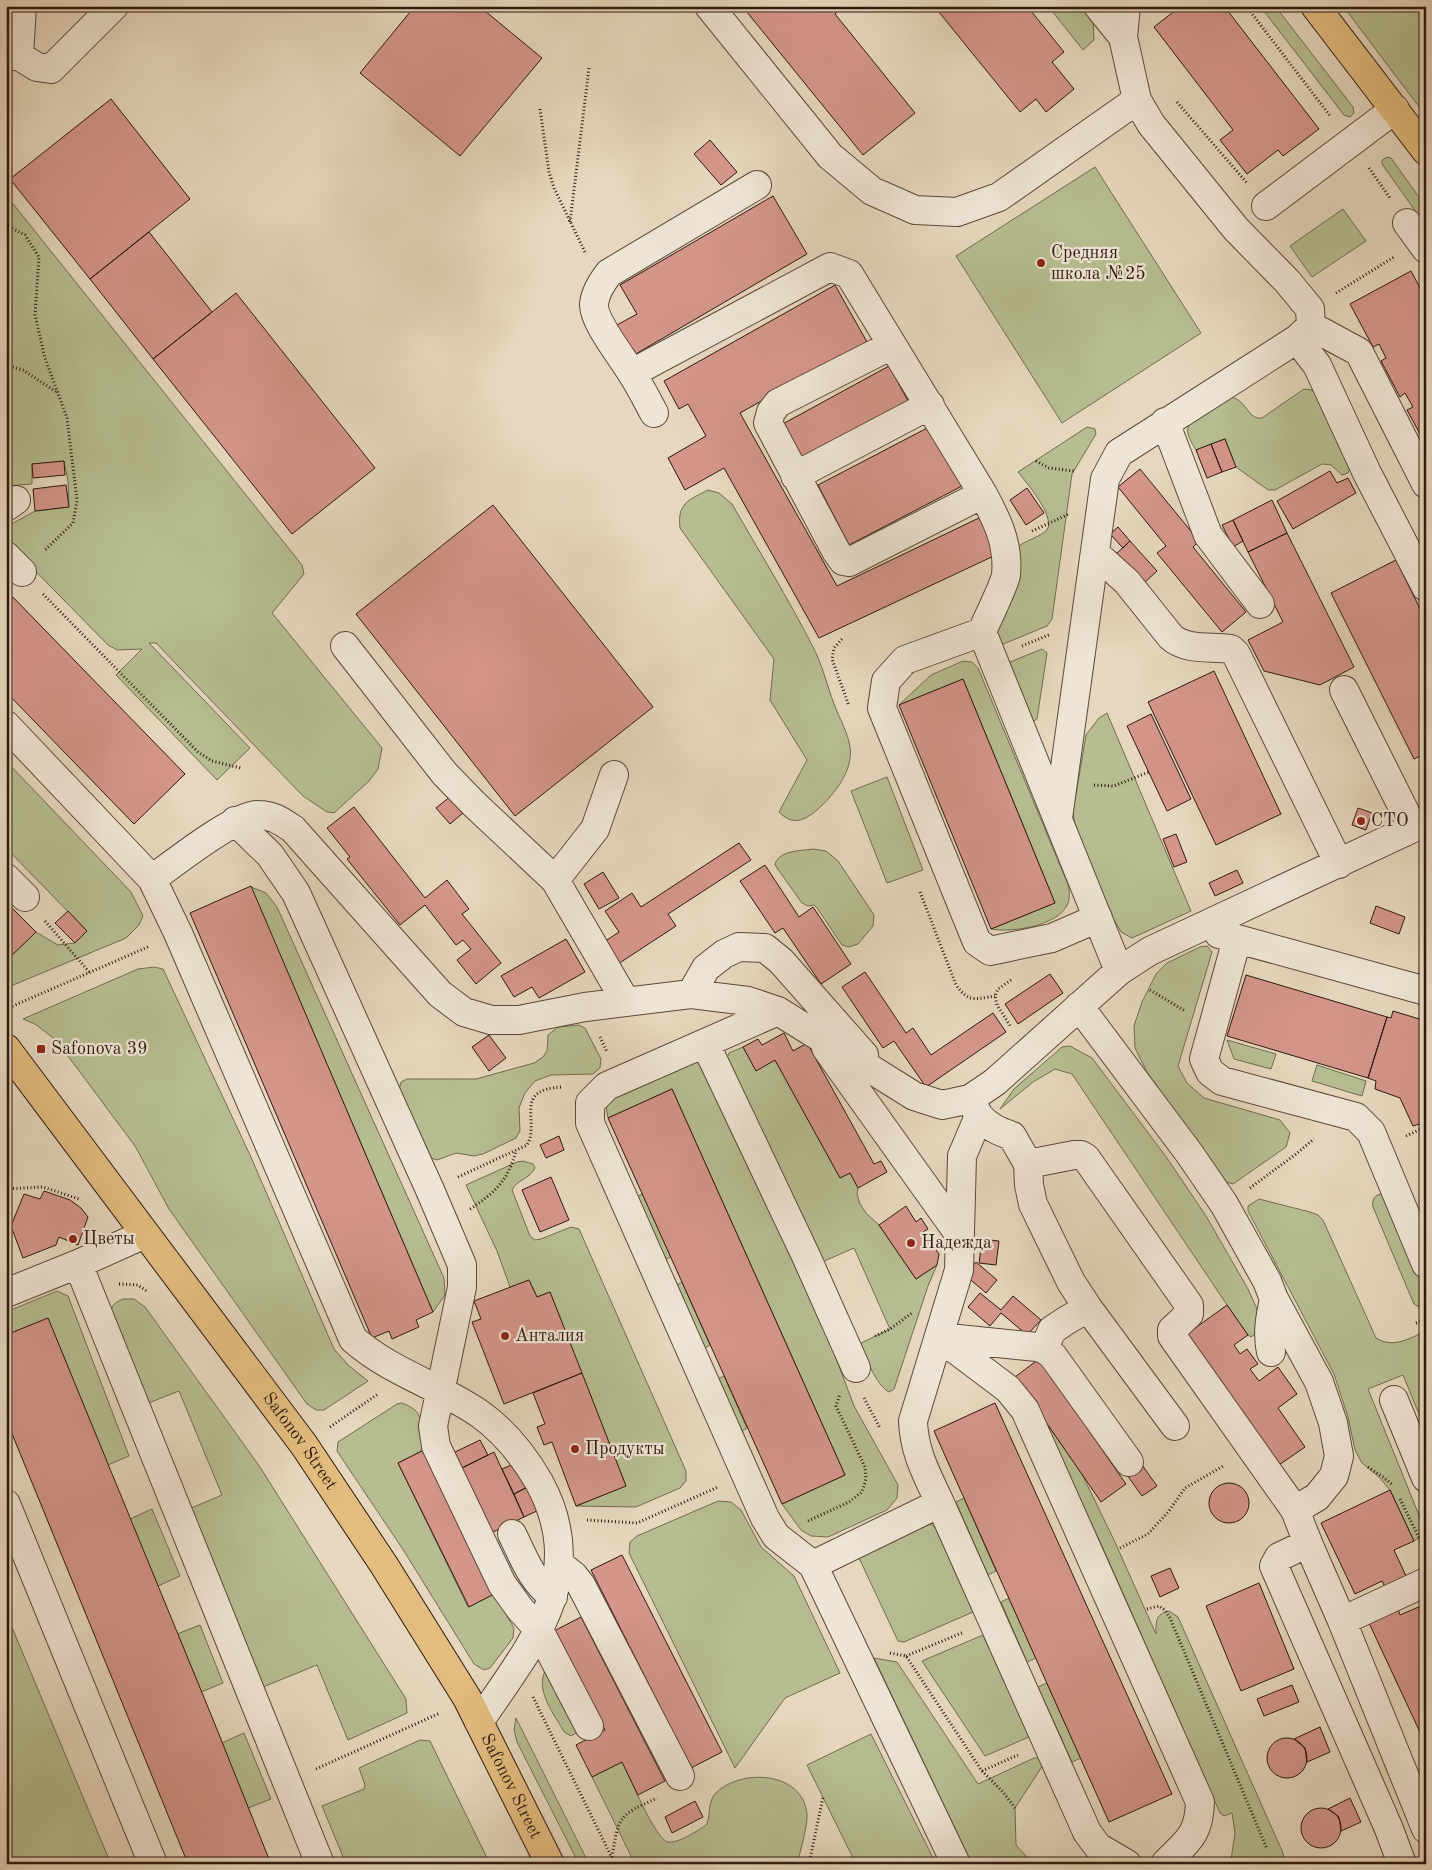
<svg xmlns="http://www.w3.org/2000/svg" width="1432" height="1870" viewBox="0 0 1432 1870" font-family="'Old Standard TT',serif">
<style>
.green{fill:#b6be91;stroke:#726b50}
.building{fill:#d4958b;stroke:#2e180e}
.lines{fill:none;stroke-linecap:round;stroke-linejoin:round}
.minor-casing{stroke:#5c483a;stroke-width:30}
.major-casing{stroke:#2e180e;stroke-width:30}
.path{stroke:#2e180e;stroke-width:3;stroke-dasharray:1 2.5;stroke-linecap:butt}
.minor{stroke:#efe5d5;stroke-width:28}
.major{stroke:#e3bc7f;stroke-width:28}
.poi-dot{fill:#8f2418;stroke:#efe5d5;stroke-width:2}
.labels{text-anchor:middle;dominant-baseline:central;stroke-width:4.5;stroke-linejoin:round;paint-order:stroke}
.poi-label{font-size:18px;fill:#2e180e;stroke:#efe5d5;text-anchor:start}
.street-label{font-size:18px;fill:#2e180e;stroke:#efe5d5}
</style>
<rect width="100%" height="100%" fill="#e6d7be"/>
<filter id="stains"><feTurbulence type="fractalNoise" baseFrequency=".004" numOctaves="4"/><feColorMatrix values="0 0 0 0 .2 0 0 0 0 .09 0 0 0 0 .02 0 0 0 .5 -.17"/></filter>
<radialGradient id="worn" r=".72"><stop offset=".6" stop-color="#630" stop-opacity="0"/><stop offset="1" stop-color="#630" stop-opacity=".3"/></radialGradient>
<path class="green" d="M1048,6h33l12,15 1,19 -11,10z
M1260,6h15l78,101 1,6 -4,4 -6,-2z
M1343,6h72l11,13v97z
M1387,157l4,1 35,49v19l-44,-62v-4z
M1095,167l106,166 -139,90 -106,-167z
M6,195l296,370 2,9 -32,39 110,135 -4,21 -9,12 -35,32 -7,-1 -24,-16 -147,-153h-7l101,105 -33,32 -101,-105 26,-26 -25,1 -9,-5 -102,-104v-14l29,-16 34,-4 -1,-26 -4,-20 -32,3v20l-26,2z
M1343,209l23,32 -54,36 -22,-31z
M1304,389l8,1 6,6 32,72 -2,5 -6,2 -11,-10 -9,-1 -47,26h-7l-32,-23 -11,-28 -29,11c-5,-9 -12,-18 -6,-27l40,-26c17,2 17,23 32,21z
M1087,427l8,2 1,5 -24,40 -20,145 -5,7 -46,19 -8,-16 23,-81c8,-7 26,-12 31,-18 9,-13 -21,-48 -29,-58z
M708,490l11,3 13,11c27,47 56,94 81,143 9,17 14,38 21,57 5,13 14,29 16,43 4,25 -19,52 -38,67 -13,9 -22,9 -33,-2l28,-52 -37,-60 4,-41 -94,-131c-3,-25 9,-28 28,-38z
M1042,649l5,4 -10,66 -5,3 -25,-52 3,-8z
M963,661l9,1 6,6 91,219c0,5 1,12 -1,16 -8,23 -57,30 -77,26l64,-26 -92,-224 -64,26 32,-30z
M1107,713l84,198 -59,27 -11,-6 -8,-14 -37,-87 -3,-19 13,-77 13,-17z
M6,761l125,131 12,24 -4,9 -13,13 -120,50v-35l4,4 26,-25 22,13 17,-2 12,-12 -81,-83z
M887,777l36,93 -36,13 -36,-92z
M813,849l13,2 12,10 36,54 -1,11 -15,18 -9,3 -7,-2 -25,-37 -3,-3 -6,1 -6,-3 -25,-35 -2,-4c5,-14 25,-13 38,-15z
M251,887l15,6 11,14 167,371 1,17 -12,17z
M1207,946l5,6 -34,114 9,17 17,15 76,22 10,13 -4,14 -53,37 -7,-2 -79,-110 -12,-24 -1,-22 8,-24 14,-28 11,-11 33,-16z
M154,967l9,2 87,186 84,194 14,16 20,16 -44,29h-8l-9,-6 -138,-195 -34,-63 -79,-106 -21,-16 -12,-5 115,-50z
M579,1025l6,3 16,31 -1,9 -7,6 -42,1 -16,6 -10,12 -6,15 1,23 -4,7 -33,16 -9,2 -18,-3 -19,7 -9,-3 -29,-67 2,-8 6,-3h69l58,-16 9,-6 4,-6 1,-16 10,-8z
M1227,1040l49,14 -5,15 -37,-10z
M1070,1046l22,12 75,100 39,58 42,73 9,20 3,13 -2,8 -3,4 -4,3 -3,-2 -21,-30 -155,-231 -17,-5 -22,13 -33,27 14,-20 48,-42z
M743,1047l13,23 19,-10 65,118 10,-5 8,15 -1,6 3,10 6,9 13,12 37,54 21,-14 -9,21 -34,103 -5,3c-13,-7 -23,-35 -30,-48l31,-15 -36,-81 -32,14 -95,-204 2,-5z
M695,1061l6,1 3,6 127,277 23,61 44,79 -1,13 -10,12 -59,27 -17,-1 -10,-6 -19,-26 63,-29 -173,-386 -64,29 -2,-12 6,-8z
M1317,1065l49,16 -4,15 -50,-15z
M523,1161l10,3 2,4c-5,11 -19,12 -23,22l18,46 5,4 6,-1 30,-12 8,2 107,242v10l-6,7 -44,19 -60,-1 50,-20 -76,-194 -13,5 -8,-17 -19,7 -13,-36 -31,-66 51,-23z
M1387,1193l7,8 32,78 -1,29 -6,-1 -5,-3 -41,-97c-2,-11 5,-13 14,-14z
M643,1194l28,63 -7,3 -29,-63z
M1259,1199l51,13 8,3 5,5 53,118c16,10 30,2 46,-5l4,2v96l-23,-56 -35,14 57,141 -1,5 -10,6 -24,-51 -11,-13 -17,-14 -7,-13 -7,-33 -14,-43 -86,-163v-5z
M682,1282l28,63 -7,4 -28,-63z
M57,1291l11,5 61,160 -21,9 -60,-147 -42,17v-23z
M124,1299h10l11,8 115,160 146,232 1,14 -59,27 -31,-75 -54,22 -74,-178 33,-14 -43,-104 -33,13 -35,-91c1,-9 4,-11 13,-14z
M724,1376l23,52 -7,4 -23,-53z
M402,1403c5,2 11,5 14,8 5,4 11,29 8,34 -4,10 -18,13 -26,18l70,144 26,-13 20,34 -1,10 -23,30 -6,2 -10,-6 -70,-113 -67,-100 1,-9 59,-38z
M1040,1414l42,60 32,66 42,94c0,-12 -1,-20 13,-23l9,6 105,236 1,9 -2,2h-49l-2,-4 4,-27 -3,-20 -8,3 -4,-3 -118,-267z
M964,1498l32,73 -8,4 -32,-73z
M718,1501l13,1 10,8 20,37 33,29 46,97 -55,25 -50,70 -106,-215 1,-11 7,-6z
M152,1509l28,67 -22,10 -28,-67z
M930,1524l5,3 38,85 -69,30 -6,-1 -39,-83z
M1009,1598l27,60 -9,4 -26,-60z
M6,1613l105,251h-105z
M200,1625l23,58 -22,9 -24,-58z
M983,1635l46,102 -44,19 -63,-95z
M874,1658l23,4 81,122 56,-26h6l5,4 -30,46 1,37 17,19h-61z
M545,1671l33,61 -7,4 -7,-4c-9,-17 -29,-41 -19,-61z
M1047,1683l34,75 -9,4 -34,-75z
M516,1718l73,146h-10l-62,-122 -3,-12z
M244,1733l27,66 -23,9 -26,-65z
M871,1734l65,130h-80l-49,-99z
M420,1740l10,1 60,123h-144l-24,-58 42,-17 1,-4 -6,-17z
M622,1762c7,13 34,79 46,80 9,2 32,-12 39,-18 4,-11 0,-23 10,-32 26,-24 86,-20 90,22 1,11 -7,38 -10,50h-162l-43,-87z"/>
<path class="building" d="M415,6h64l63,52 -82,98 -100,-83z
M742,6h103l-10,8 80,99 -52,42z
M934,6h93l37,46 -12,10 22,27 -28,23 -10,-13 -16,13z
M1181,6h43l95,123 -36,27 -5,-6 -31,24 -27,-34 13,-10 -79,-103z
M111,99l79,100 -100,80 -80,-100z
M710,140l27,32 -16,13 -27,-31z
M773,196l34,58 -173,101 -17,-30 20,-11 -17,-29z
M149,232l63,80 -59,47 -63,-80z
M1411,271l15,28v146l-19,-35 6,-3 -8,-14 -5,4 -19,-36 5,-3 -7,-14 -6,3 -23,-43z
M835,285l32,57 -127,71 97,173 144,-69 17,37 -179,84 -95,-170 -39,22 -17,-32 38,-22 -18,-32 -9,5 -15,-28z
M236,293l139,175 -83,66 -139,-175z
M889,366l19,35 -110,60 -19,-35z
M931,426l31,60 -113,59 -31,-60z
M1225,439l11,28 -14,5 -11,-28z
M1211,444l11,28 -15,6 -11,-28z
M64,461l1,14 -32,3 -1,-14z
M1140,469l59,72 -6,6 53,65 -24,20 -65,-79 9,-7 -48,-59z
M1330,471l7,12 11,-5 8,15 -63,36 -16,-28z
M66,485l3,22 -34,4 -2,-22z
M1027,488l17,25 -18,12 -16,-25z
M1272,500l15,33 -39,19 -15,-32z
M493,505l160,202 -138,109 -159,-202z
M1233,520l10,21 -10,6 -11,-22z
M1118,527l12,14 -7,7 -13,-14z
M1287,533l67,134 -34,18 -56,-14 -16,-31 35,-18 -35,-70z
M1130,541l27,30 -14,13 -27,-30z
M1396,560l30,61v132l-12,6 -83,-166z
M6,590l179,184 -51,50 -128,-132z
M1214,671l67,143 -65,31 -68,-143z
M963,679l92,224 -64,26 -92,-224z
M1151,714l40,85 -24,12 -40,-85z
M456,792l13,16 -19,16 -14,-16z
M354,807l71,91 22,-18 22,29 -7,5 39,49 -25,21 -19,-24 14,-11 -8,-9 -7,5 -31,-40 -25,20 -53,-66 3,-2 -23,-29z
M1358,808l14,5 -6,17 -14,-5z
M1176,834l11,28 -13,5 -11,-28z
M739,843l12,17 -83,54 8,12 -58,38 -14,-22 15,-10 -14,-21 27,-18 9,14z
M765,865l34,52 14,-10 38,57 -30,20 -38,-56 -8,5 -35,-52z
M1237,870l6,13 -28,13 -6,-13z
M603,872l16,26 -20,11 -15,-25z
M251,886l182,426 -17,8 3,7 -27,12 -3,-8 -17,7 -182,-425z
M6,902l30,30 -26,25 -4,-4z
M1376,906l29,11 -6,17 -29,-11z
M68,911l19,20 -12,12 -20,-20z
M566,939l19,33 -46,26 -7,-11 -18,10 -13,-21z
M865,972l41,61 7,-5 18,27 62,-42 13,19 -80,55 -32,-46 -11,7 -41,-61z
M1050,974l13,19 -45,31 -13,-20z
M1246,975l141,42 -19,61 -141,-42z
M1393,1011l33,10 -1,115 -6,-12 -6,2 -13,-28 -25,-9 1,-8 -8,-3 19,-61 4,1z
M784,1033l9,18 14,-8 67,121 7,-3 6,11 -29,16 -8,-15 -10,5 -65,-118 -19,11 -13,-24 15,-8 4,6z
M489,1035l17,23 -17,13 -17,-24z
M672,1089l173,386 -63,29 -174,-386z
M559,1136l5,14 -18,8 -6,-13z
M551,1177l18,43 -29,12 -18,-42z
M44,1191l26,9 11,8 7,9 -10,28 -19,-8 -3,8 -33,13 -12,-32 13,-32 16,5z
M906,1206l10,16 5,-4 7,11 -5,3 16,22 -2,11 -21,14 -37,-54z
M982,1239l17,2 -3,24 -17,-2z
M976,1262l21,18 -11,13 -21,-18z
M529,1280l8,17 13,-5 32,81 -78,31 -32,-82 9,-3 -7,-18z
M980,1293l21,17 12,-14 28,24 -14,15 -26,-22 -11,13 -22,-19z
M1227,1305l21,30 -14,10 6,9 7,-5 11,15 -8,5 9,12 19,-14 19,27 -19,14 27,39 -26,18 -92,-131z
M48,1318l164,399 59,147h-83l-67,-164 -115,-281v-84z
M1039,1359l87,125 -25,18 -86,-125z
M582,1373l44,113 -50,20 -24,-64 -8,3 -7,-18 8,-3 -12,-31z
M995,1403l177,391 -63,28 -175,-391z
M480,1440l8,15 -28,14 -7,-16z
M424,1450l70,144 -25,13 -71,-144z
M494,1452l30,65 -33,16 -31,-64z
M516,1463l11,24 -13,7 -12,-25z
M1142,1465l15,21 -15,10 -15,-21z
M1209 1503a20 20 0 1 1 40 0a20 20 0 1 1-40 0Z
M530,1486l11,23 -17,8 -10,-23z
M1390,1490l24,51 -20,9 13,28 -22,9 -3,-6 -27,13 -34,-71z
M622,1555l100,197 -31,16 -100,-198z
M1170,1568l9,20 -19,9 -9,-21z
M1259,1583l35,86 -53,22 -35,-85z
M1421,1606l5,11v128l-57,-122 29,-14 2,6z
M581,1617l84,164 -27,14 -16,-33 -30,15 -16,-32 29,-15 -51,-99z
M1292,1685l7,17 -35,14 -7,-17z
M1320,1727l10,25 -23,10 -2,-14 -11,-9z
M1267 1758a20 20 0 1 1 40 0a20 20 0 1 1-40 0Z
M1350,1798l11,24 -20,9 -2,-14 -11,-8z
M695,1801l8,16 -31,16 -7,-16z
M1301 1828a20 20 0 1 1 40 0a20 20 0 1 1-40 0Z"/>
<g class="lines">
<defs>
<path id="minor" d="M709,6l121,150 42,35 43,19 42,2 42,-15 138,-97 14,24 85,105 51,52 23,28 1,17
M1098,6l25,31
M1126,6l-3,31 14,63
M6,56h13l18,11 14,2 63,-63
M19,56l3,-50
M1266,206l129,-97
M1407,223l19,26
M1311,326l48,26 67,132
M1297,339l20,26 50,108 59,114
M892,345l-114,58 -7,9 -3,11 68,128 7,10 6,1 134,-68
M632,373l198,-106 19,7 134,220c14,26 26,50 23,81 -2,11 -19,44 -24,57
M654,413c-7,-13 -14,-27 -23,-41 -9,-15 -38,-51 -37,-68 1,-11 8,-22 15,-31l148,-88
M1165,422l43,113 52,69
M795,476l135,-71
M6,507l10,-7
M1095,553l32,29 44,55c16,14 40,9 60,12l5,5 103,210
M6,556l16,16
M345,646l99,127 30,31 81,76
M1344,690l69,138
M6,725l146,154 26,54 175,406c37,33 87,47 127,75 25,18 44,42 59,68 52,95 -8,163 -60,240
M614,775l-19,54 -40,51 71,122
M1058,818l47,-339 14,-26 178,-114 14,-13
M235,821l35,34 26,38 134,297 32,75v22l-29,139 3,20 66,138 18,25 19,21 50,96
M6,878l19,19
M152,879c21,-15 84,-65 106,-64 15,0 23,6 35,14l147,165 24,18 27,8h28l66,-13 106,-13 57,7 30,10 136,85 28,9 28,-6 25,-17 124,-111 31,-20 276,-129
M1098,918l-46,20 -62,13 -13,-9 -95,-234 4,-27 19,-21 77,-28 137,339
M1219,934l207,57
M1237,939l-33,120 6,13 12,9 134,36 15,15 55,132
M691,994l15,-26 18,-14 15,-7 26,1 16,13 83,94
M1079,1006l110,147 35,51 43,77 7,18 45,83 14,41 6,33 -5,20 -17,21 -22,13 13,33 34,78 84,208
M778,1011l-171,75 -17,17v20l175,395 11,18 37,29 143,299
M705,1043l101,213 50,112
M826,1048l133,186
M979,1116c10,11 19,15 33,20l16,28 1,21 4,19 38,78 17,26 87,118
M1028,1164l46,-9h7l5,3 103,147v9l-17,16v6l123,174
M145,1234l-67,30 242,600
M6,1293l72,-29
M1044,1349l8,-19 15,-10 21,-12
M1271,1352c-4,-18 -1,-35 3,-53
M1394,1400l32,78
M1129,1462l-76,-106 -9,-7 -7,-2 -98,-10 69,52 17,21 175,392c-1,34 -13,39 -35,62
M940,1503l147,329 11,15 29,17
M6,1504l147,360
M512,1534c12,24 19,46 41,63
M1308,1543l-29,14 -5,9 115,263 13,35
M559,1564l15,12 7,9 99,191
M813,1565l127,-62c-13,-28 -26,-51 -27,-82l46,-151 3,-114 17,-40 -9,-17
M1342,1621l84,-39"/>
<g id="major">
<path d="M1315,6l111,145"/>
<path id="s1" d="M6,1048l298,397 80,120 83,133 83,166"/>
</g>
</defs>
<use href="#minor" class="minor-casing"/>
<use href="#major" class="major-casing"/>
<path class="path" d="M1246,6l85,111
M6,97l1,-11
M1177,102l70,81
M540,109l9,63 5,16 31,64
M1369,168l21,30
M570,222l19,-154
M6,225l19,10 14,22 -4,58 10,43 22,60 10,82 -4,23 -29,28
M1336,293l58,-36
M6,365l17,5 35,23
M1036,461l13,7 25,3
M1032,531l37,-17
M43,594l155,158 14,9 29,7
M842,639l-8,9 -2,11 17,47
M1022,646l29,-12
M1094,785l20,1 35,-14
M920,892l36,93c13,18 19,14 39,11
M45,921l45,52
M1011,980l-13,9 -3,7 2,9 14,22
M1150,990l35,21
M6,1009l144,-63
M600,1037l7,15
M1406,1136l15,-7
M458,1177l69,-32c14,-23 -16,-56 36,-58
M1250,1188l46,-34 18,-15
M6,1189l37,-2 36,12
M470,1209c26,-17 38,-29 46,-58
M119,1284l19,1 10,7
M1416,1323l10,-4
M875,1336l15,-7 22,-16
M864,1398l16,30
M330,1427l48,-33
M1368,1467l15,10 10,8
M1400,1499l25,51
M587,1520l50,3 81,-36
M808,1521l41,-19 13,-10 4,-13 -1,-12 -29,-61 4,-12
M1120,1548l28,-14 21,-23 16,-23 40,-23
M1147,1609l12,-3 6,4 5,8 97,231
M890,1653l16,3 76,115 21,21 12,16
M906,1656l58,-24
M533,1697l82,167
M316,1769l124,-56
M982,1771l36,-16
M612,1857c7,-43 7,-41 45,-59
M809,1864l14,-67"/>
<use href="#minor" class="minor"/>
<use href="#major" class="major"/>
</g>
<g class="poi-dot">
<circle cx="1041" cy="263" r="5"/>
<circle cx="1361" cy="821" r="5"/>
<rect x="36" y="1044" width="10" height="10" rx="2.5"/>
<circle cx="73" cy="1239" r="5"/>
<circle cx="911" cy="1243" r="5"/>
<circle cx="505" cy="1336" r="5"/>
<circle cx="575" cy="1449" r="5"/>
</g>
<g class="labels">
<g class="poi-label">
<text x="1051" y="253">Средняя<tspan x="1051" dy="21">школа №25</tspan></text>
<text x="1371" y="821">СТО</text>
<text x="51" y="1049">Safonova 39</text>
<text x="83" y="1239">Цветы</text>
<text x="921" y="1243">Надежда</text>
<text x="515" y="1336">Анталия</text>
<text x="585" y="1449">Продукты</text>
</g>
<g class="street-label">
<text stroke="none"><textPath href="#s1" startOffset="491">Safonov Street</textPath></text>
<text stroke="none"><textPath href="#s1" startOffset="896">Safonov Street</textPath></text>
</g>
</g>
<rect width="1432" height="1870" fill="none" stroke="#e6d7be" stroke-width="25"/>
<rect x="8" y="8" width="1417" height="1855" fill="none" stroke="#2e180e" stroke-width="2.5"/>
<rect x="12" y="12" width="1407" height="1845" fill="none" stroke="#2e180e"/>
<rect width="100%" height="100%" filter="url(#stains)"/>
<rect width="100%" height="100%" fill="url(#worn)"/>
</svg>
